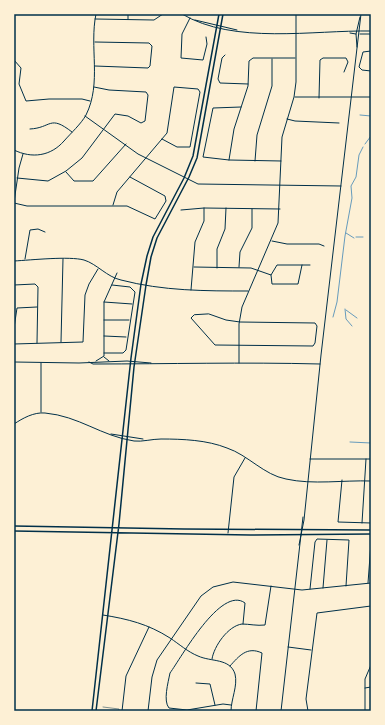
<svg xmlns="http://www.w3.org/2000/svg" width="385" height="725" viewBox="0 0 385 725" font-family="'Varela Round',sans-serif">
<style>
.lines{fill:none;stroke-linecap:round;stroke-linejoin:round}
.stream{stroke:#669bbc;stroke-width:1}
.service{stroke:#003049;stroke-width:0.5}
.minor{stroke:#003049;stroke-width:1}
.tertiary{stroke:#003049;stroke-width:1}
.secondary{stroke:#003049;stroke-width:1.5}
.neatline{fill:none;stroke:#003049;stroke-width:1.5}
</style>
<rect width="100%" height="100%" fill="#fdf0d5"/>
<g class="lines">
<path class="stream" d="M360,115l11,1
M365,144l6,-8
M346,233l8,5
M356,237h7
M345,309l1,10 6,7
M346,310l11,8
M333,317l4,-15 8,-66 7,-38 -1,-12 5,-9 3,-22 4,-8
M350,442l21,1"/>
<path class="service" d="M103,707l16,2v2"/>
<path class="minor" d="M190,18l-8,16 -1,24 22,2 4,-16 -1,-7
M95,19l59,1 9,-6
M128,19v-5
M95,42l54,1 3,3 -2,20 -2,2 -53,-2
M371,51l-8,1 -4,15 3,3 9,1
M225,55l-3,3 -4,21 2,4 28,1
M14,60l7,8 -2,16 7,17 23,-2h33l8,2
M295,97h76
M319,98l1,-38 3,-2h23l2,4 -4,10
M241,107l-28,1 -10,49 26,3 52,1
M287,119l8,2 44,2
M30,129c22,-1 19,-15 42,3
M229,160l5,-31 14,-43 1,-25 4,-3h42
M255,161l2,-26 15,-49v-27
M66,172l8,9h19l33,-37
M17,178l31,3 18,-10 16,-13 33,-44 13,2 13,7 4,-2 3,-26 -2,-3 -37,-2 -15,-3
M14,202l5,-34 4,-14
M14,203l13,3h100l28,13 11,-18 -1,-5 -35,-19
M113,205l4,-13 50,-59 7,-46 24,2 2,3 -10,55h-13l-15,-8
M181,210l23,-2 76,1
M272,241l15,3h32l5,2
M25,259l5,-29 8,-1 7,3
M14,261c18,-1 55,-5 70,-1 13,4 23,17 37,20 42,11 84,11 127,11
M194,267l57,1 20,7 6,-10h33
M239,267l1,-15 12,-24v-19
M217,268v-19l8,-20 1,-21
M271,275l1,9h26l4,-19
M14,285l21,-1 3,3 -1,56
M191,290l4,-48 9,-21v-13
M104,302l28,2
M209,314l17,6 14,2 75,1 2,3 -2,17 -2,3 -98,-1 -24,-27 3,-3z
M104,320h25
M14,328l3,-20 20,-1
M104,336l22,1
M61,342l2,-83
M14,344l69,-2 2,-47 4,-11 9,-15
M104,353h19l3,-3 9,-58 -5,-5 -18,-2
M104,357l5,4
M96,361l8,-5v-54l13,-29
M41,363v49
M14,424c9,-6 20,-12 31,-11 34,3 56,23 89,28 8,1 18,-2 27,-2 22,0 46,1 66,9 21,7 37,27 59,31 27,6 57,1 85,2
M111,434l32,5
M310,459h61
M342,480l-4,42 33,1
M362,523l4,-64
M228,533l6,-56 11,-19
M368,583l3,-40
M323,588l4,-48
M310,589l5,-47 2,-3 32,1 -3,46
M103,615c25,4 45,9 67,23 9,6 18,14 28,18 13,6 32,2 37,18 3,12 -4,25 -4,37
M288,647l23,3
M212,659c2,-13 16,-33 30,-35 7,0 15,2 23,1l6,-39
M230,666c9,-10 17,-20 32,-13l-6,58
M196,683l14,1 5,21
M365,688l6,-1
M231,705l-8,-1 -36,6 -18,-2c-6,-7 -1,-25 1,-35 11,-15 51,-88 75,-70l-2,21
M122,711l4,-35 23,-49
M148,711l4,-34 5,-17 44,-64 12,-9 20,-5 69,8 69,-7
M308,711l-2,-12 11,-86 54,-7
M365,711v-32l6,-14"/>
<path class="tertiary" d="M182,14c52,31 131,16 189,17
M195,20l42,10
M350,33l6,1
M360,34h11
M357,47l-1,-13 4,-17
M85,116l53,38 60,30 143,2
M14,150c18,9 37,6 50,-9 7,-8 17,-17 22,-26 16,-32 3,-68 10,-101
M14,362l65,1 48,-2 24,2
M89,362l4,2c75,0 151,-2 227,0
M239,363v-39l3,-17 36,-84 4,-86 12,-40 2,-15v-68
M299,545l5,-25 17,-165 40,-341
M281,711l22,-194"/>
<path class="secondary" d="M14,526l170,3 187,1
M14,531l236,4 121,-1
M92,711l39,-353 10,-74 6,-28 6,-19 31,-59 9,-22 26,-142
M96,711l23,-187 15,-157 12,-82 5,-28 6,-19 32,-61 8,-19 26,-144"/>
</g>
<rect width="385" height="725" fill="none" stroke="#fdf0d5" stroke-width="30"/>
<rect x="15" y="15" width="355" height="695" class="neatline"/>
</svg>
